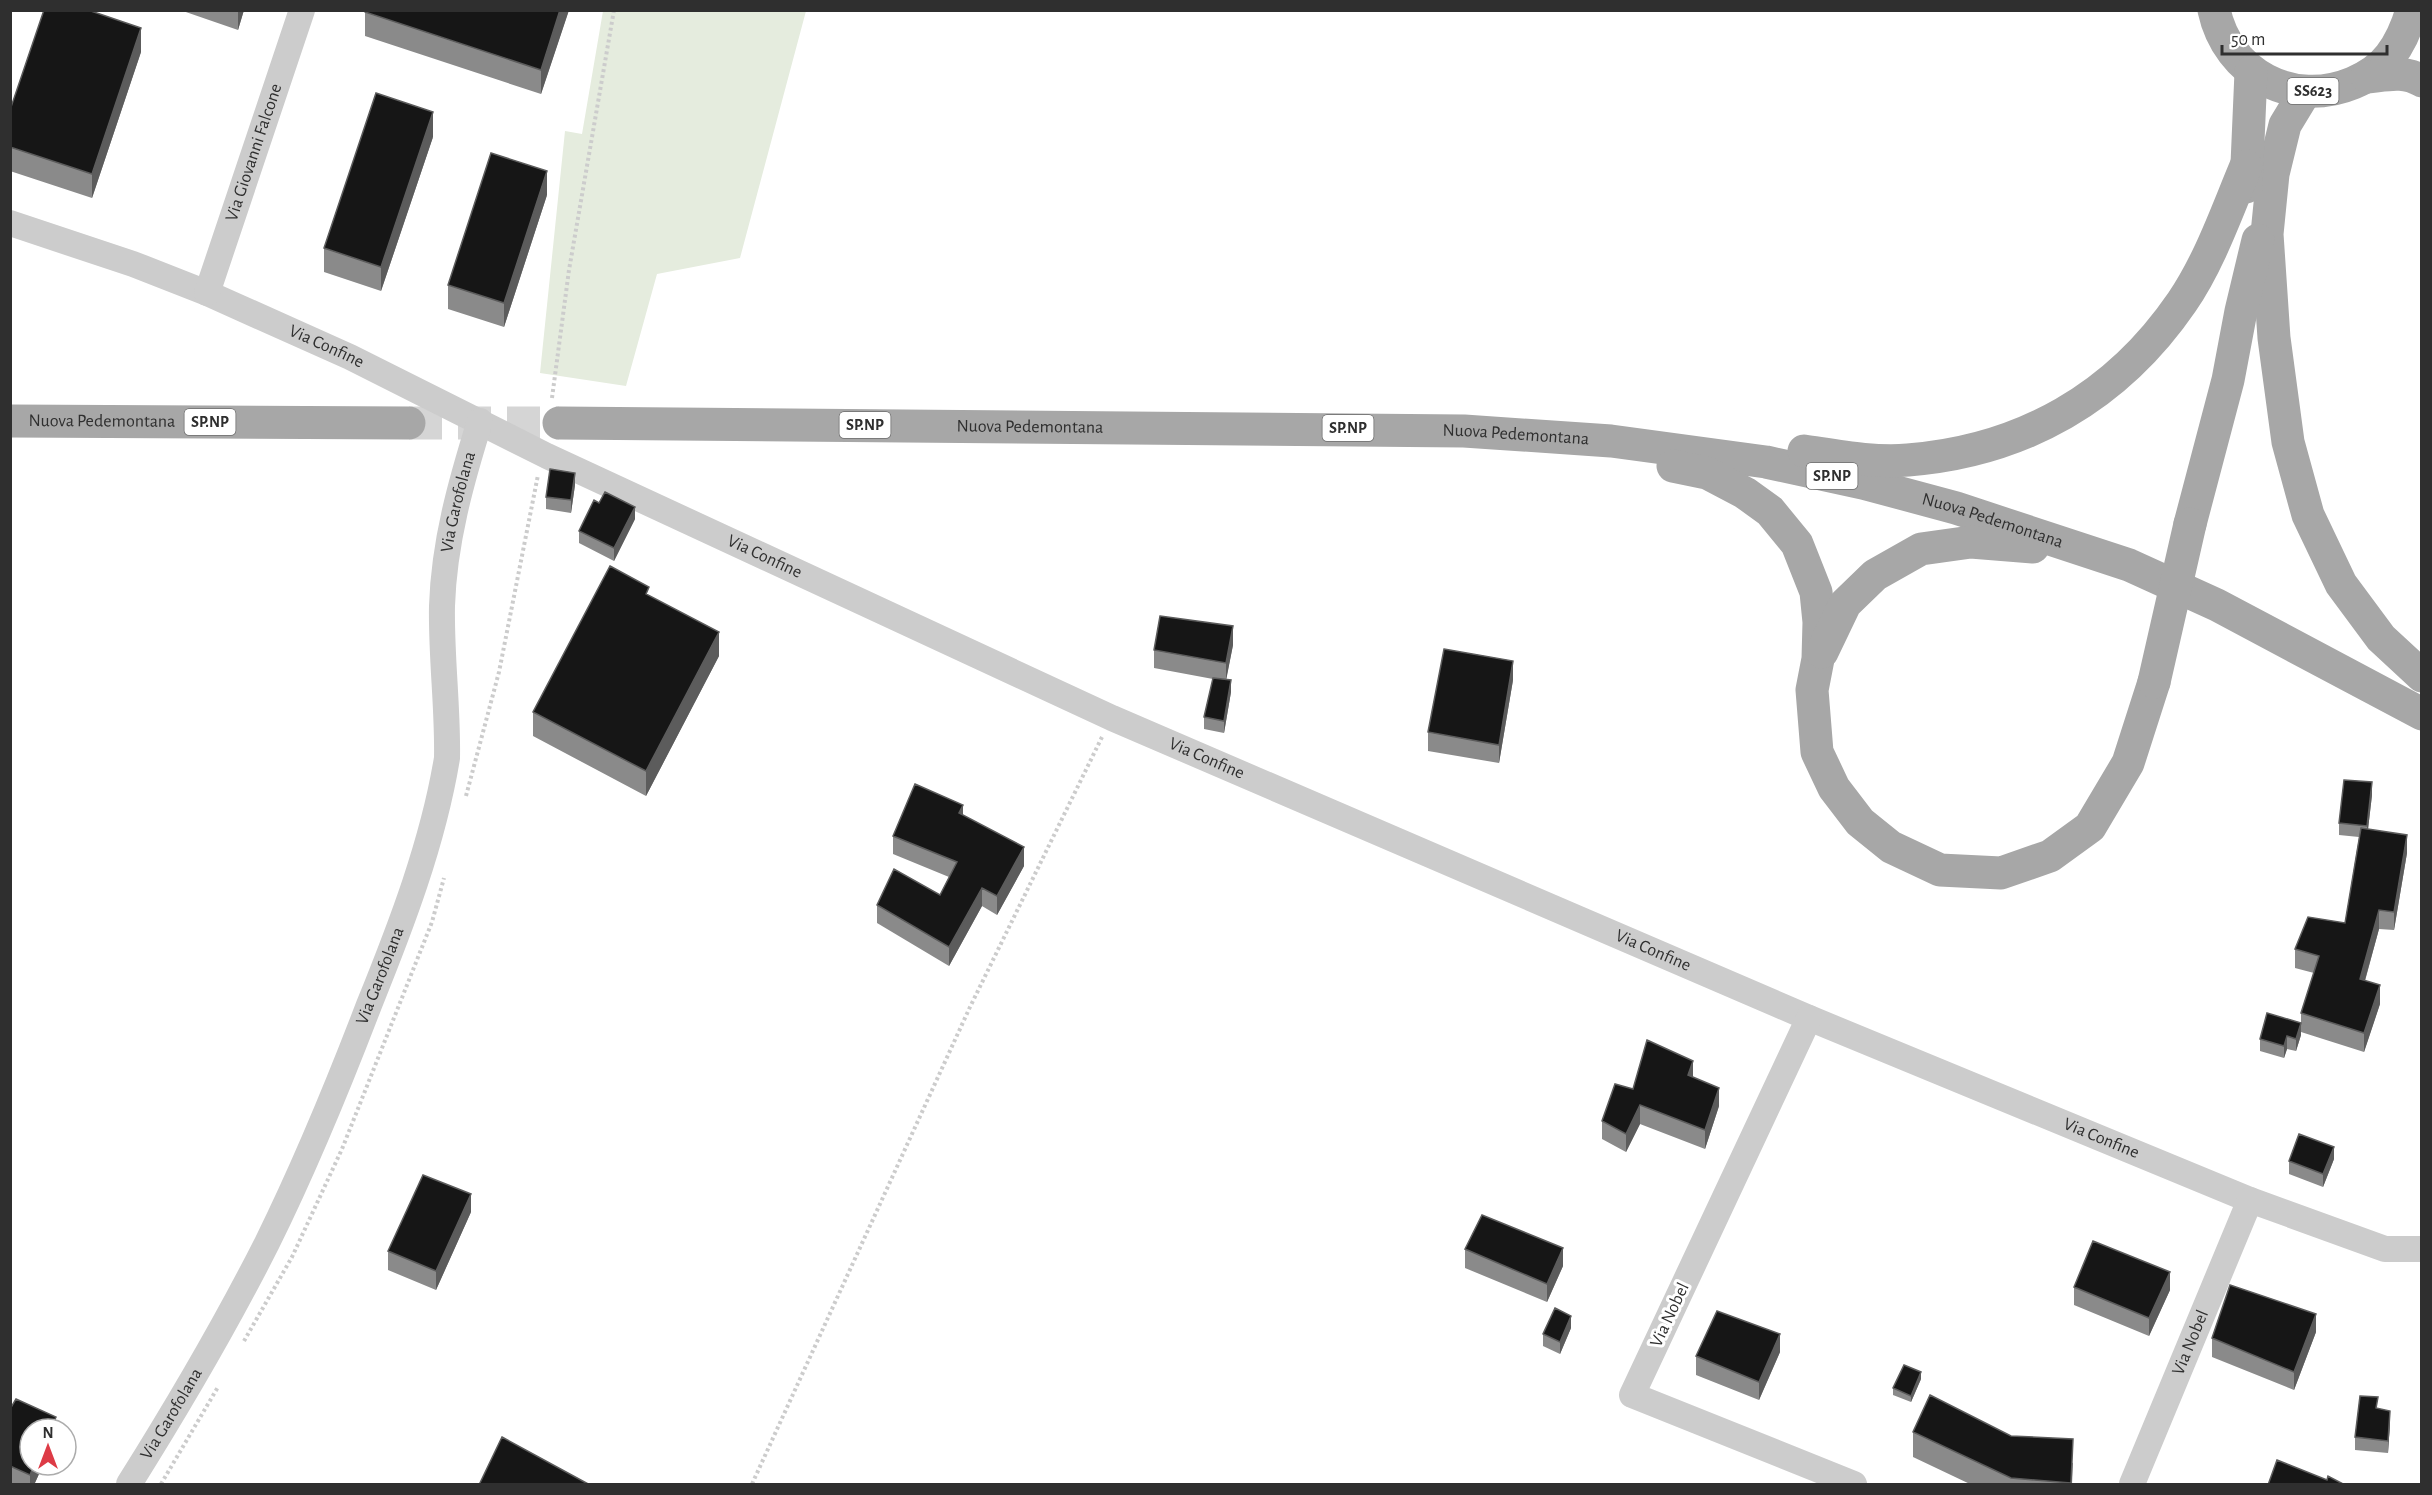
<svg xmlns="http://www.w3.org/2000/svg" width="2432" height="1495" viewBox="0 0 2432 1495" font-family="'Alegreya Sans',sans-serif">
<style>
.green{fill:#e5ecde}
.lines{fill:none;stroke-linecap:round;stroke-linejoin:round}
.major-tunnel{stroke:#d5d5d5;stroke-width:33;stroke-dasharray:33 16;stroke-linecap:butt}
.path{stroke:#ccc;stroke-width:4;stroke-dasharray:3 3;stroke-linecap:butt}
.minor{stroke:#ccc;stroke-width:26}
.major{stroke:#a7a7a7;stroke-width:33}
.major-bridge{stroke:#a7a7a7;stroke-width:33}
.wall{fill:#8a8a8a}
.shaded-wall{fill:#5c5c5c}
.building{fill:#161616;stroke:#5c5c5c;stroke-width:1.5}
.labels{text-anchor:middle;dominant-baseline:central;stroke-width:6;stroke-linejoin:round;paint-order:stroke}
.shield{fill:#fff;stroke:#6d6d6d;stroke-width:1.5}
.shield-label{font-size:16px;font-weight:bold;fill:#2f2f2f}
.street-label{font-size:18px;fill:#2f2f2f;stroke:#fff}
</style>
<rect width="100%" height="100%" fill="#fff"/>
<path class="green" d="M603,11h203l-66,247 -83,16 -31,112 -86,-13 25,-242 17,3z"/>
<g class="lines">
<path class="major-tunnel" d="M409,423h150"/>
<path class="path" d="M552,398l17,-128 45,-260
M466,796l33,-124 39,-197
M244,1341l48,-84 50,-108 90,-227 12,-44
M161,1484l57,-97
M752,1484l218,-477 132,-270"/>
<g class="minor">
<path id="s1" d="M10,223l123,41 74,29 143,64 197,99 565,262 697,300 441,182 135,49h37"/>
<path id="s2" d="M207,293l95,-283"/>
<path d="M1809,1018l-177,377 222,89"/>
<path id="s3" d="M129,1484c49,-78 96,-158 138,-241 38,-77 71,-157 102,-238 32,-79 64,-162 78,-247 1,-51 -6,-101 -5,-152 2,-64 19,-124 38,-185"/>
<path id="s4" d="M2132,1484l118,-284"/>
</g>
<g class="major">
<path d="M2214,10c14,65 79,98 139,73 14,-6 28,-15 37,-27 11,-14 17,-29 22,-46"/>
<path d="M2367,77c20,-2 37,-7 55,4"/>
<path d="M2305,92l-20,33 -12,49 -6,60 7,104 14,104 20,73 33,69 40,54 41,38"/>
<path d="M2246,187l5,-115"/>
<path id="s5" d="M10,421l399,2"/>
<path id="s6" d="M559,423l905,8 147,10 155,21 97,21 93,25 173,57 88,40 205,109"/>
<path d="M1804,451c34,5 70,12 104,9 115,-9 209,-63 274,-158 28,-41 45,-91 64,-136"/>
<path d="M1673,466l34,7 38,20 25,18 27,33 19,48 3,30 -1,37 -6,31 5,62 17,36 26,34 31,25 49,23 61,3 49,-17 40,-29 38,-64 26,-81"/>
<path d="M2190,524l38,-144 13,-69 17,-71"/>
<path d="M1822,652l23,-48 30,-29 46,-26 50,-7 62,5"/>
</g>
<path class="major-bridge" d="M2154,682l36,-158"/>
</g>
<path class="wall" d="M180,10h64l-6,20z
M365,10h204l-28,84 -176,-58z
M141,52l-49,146 -82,-27v-61z
M433,137l-52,154 -57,-19v-24z
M547,195l-43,132 -56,-18v-24z
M575,485l-4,28 -25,-4v-12z
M635,519l-21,42 -35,-18v-12z
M649,595l70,61 -73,140 -113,-60v-24z
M1233,645l-7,34 5,13 -7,41 -20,-4v-12l9,-38 -59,-11v-18z
M1513,680l-14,83 -71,-12v-19z
M2372,795l-4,34 39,24 -13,77 -15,-1 -14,52 15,23 -16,48 -63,-20v-19l13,-40 -19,-5v-19l50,-26 14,-86 -20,-2v-12z
M963,815l61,51 -27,49 -15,-9 -33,60 -72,-43v-18l63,-10 9,-18 -56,-23v-18z
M2301,1035l-5,16 -9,-2 -3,9 -24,-7v-12z
M1693,1078l26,28 -14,43 -65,-25 -14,28 -24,-13v-18l31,-32z
M2334,1159l-11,28 -34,-13v-13z
M471,1212l-35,78 -48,-20v-19z
M1465,1249l98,17 -16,36 -82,-34z
M2074,1287l96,3 -21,46 -75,-31z
M1571,1328l-11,26 -17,-8v-12z
M2316,1332l-22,58 -82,-33v-19z
M1780,1352l-21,48 -63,-25v-19z
M1921,1379l-10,23 -18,-7v-7z
M10,1409l46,20 -26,36h13l-9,20 -24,-1z
M2378,1409l12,14 -2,30 -33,-3v-13z
M1913,1432l98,4 62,27 -1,22h-100l-59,-28z"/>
<path class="shaded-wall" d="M238,10h6l-6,20z
M560,10h9l-28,84v-24z
M141,28v24l-49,146v-24z
M433,112v25l-52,154v-24z
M547,171v24l-43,132v-24z
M575,473v12l-4,28v-13z
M635,507v12l-21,42v-13z
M1233,626v19l-7,36v-18z
M719,632v24l-73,140v-25z
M1513,661v19l-14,83v-18z
M1231,680v12l-7,41v-12z
M2372,782v13l-5,43v-12z
M963,805v19l-4,-11z
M2407,835v18l-13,77v-18z
M1024,847v19l-27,49v-19z
M982,888v18l-33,60v-19z
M2379,910v19l-19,69v-19z
M2380,985v19l-16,48v-19z
M2301,1023v12l-5,16v-12z
M2287,1036v13l-3,9v-12z
M1693,1061v18l-5,-4z
M1719,1088v18l-14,43v-19z
M1640,1105v19l-14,28v-18z
M2334,1147v12l-11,28v-13z
M471,1194v18l-35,78v-19z
M1563,1248v18l-16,36v-18z
M2170,1272v18l-21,46v-18z
M2316,1314v18l-22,58v-18z
M1571,1316v12l-11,26v-12z
M1780,1334v18l-21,48v-18z
M1921,1372v7l-10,23v-6z
M2390,1411v12l-2,30v-12z
M56,1417v12h-6z
M34,1465h9l-9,20h-4v-10z"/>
<path class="building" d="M44,10h44l53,18 -49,146 -82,-27v-37z
M365,10h195l-19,60 -176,-58z
M376,93l57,19 -52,155 -57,-19z
M491,153l56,18 -43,132 -56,-18z
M550,469l25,4 -4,27 -25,-3z
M605,492l30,15 -21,41 -35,-17 15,-31 5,3z
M610,566l39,21 -3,7 73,38 -73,139 -113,-59z
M1160,616l73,10 -7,37 -72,-13z
M1444,649l69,12 -14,84 -71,-13z
M1213,678l18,2 -7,41 -20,-4z
M2344,780l28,2 -5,44 -28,-3z
M915,784l48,21 -4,8 65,34 -27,49 -15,-8 -33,59 -72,-42 17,-36 46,26 17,-33 -64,-26z
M2361,828l46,7 -13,77 -15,-2 -19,69 20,6 -16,48 -63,-20 18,-57 -24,-7 13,-32 37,6z
M2267,1013l34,10 -5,16 -9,-3 -3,10 -24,-7z
M1647,1040l46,21 -5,14 31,13 -14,42 -65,-25 -14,29 -24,-13 13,-37 18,5z
M2299,1134l35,13 -11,27 -34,-13z
M423,1175l48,19 -35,77 -48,-20z
M1482,1215l81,33 -16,36 -82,-35z
M2093,1241l77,31 -21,46 -75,-31z
M2230,1285l86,29 -22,58 -82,-34z
M1555,1308l16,8 -11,26 -17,-8z
M1717,1311l63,23 -21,48 -63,-26z
M1904,1365l17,7 -10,24 -18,-8z
M1930,1395l81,41 62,3 -2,44 -60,-5 -98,-46z
M2360,1396l18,1 -2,11 14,3 -2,30 -33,-4z
M16,1399l40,18 -6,12h-20v36h4l-4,10 -20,-9v-57z
M502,1437l88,48h-111z
M2277,1460l50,20 1,-4 17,9h-77z"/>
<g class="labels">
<g class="shield">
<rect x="2287.5" y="78" width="51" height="26" rx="4.5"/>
<rect x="184.5" y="409" width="51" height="26" rx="4.5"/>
<rect x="839.5" y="412" width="51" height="26" rx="4.5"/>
<rect x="1322.5" y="415" width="51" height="26" rx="4.5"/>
<rect x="1806.5" y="463" width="51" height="26" rx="4.5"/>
</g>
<g class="shield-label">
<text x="2313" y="91">SS623</text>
<text x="210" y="422">SP.NP</text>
<text x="865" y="425">SP.NP</text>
<text x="1348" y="428">SP.NP</text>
<text x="1832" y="476">SP.NP</text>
</g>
<g class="street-label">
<text stroke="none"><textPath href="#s2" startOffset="148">Via Giovanni Falcone</textPath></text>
<text stroke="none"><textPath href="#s1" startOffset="340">Via Confine</textPath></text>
<text stroke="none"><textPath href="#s5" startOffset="92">Nuova Pedemontana</textPath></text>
<text stroke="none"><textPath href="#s6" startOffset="471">Nuova Pedemontana</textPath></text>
<text stroke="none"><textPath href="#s6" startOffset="957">Nuova Pedemontana</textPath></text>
<text stroke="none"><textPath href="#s3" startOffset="1054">Via Garofolana</textPath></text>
<text stroke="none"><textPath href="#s6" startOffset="1443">Nuova Pedemontana</textPath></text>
<text stroke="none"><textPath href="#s1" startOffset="826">Via Confine</textPath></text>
<text stroke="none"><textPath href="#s1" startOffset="1312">Via Confine</textPath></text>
<text stroke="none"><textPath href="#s1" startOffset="1798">Via Confine</textPath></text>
<text stroke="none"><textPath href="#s3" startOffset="568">Via Garofolana</textPath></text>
<text stroke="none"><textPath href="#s1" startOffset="2284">Via Confine</textPath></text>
<text transform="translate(1670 1315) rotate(-65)">Via Nobel</text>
<text stroke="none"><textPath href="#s4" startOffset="153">Via Nobel</textPath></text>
<text stroke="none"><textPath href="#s3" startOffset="82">Via Garofolana</textPath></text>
</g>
</g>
<rect width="2432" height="1495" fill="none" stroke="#2f2f2f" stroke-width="24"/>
<g transform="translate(48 1447)"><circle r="28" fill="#ffffff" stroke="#acacac" stroke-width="1.5"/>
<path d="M0-4.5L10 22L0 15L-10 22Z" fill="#dd3b46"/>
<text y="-9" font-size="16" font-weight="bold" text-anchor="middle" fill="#2f2f2f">N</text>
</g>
<path d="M2222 45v9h165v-9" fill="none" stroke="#2f2f2f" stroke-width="3"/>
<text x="2231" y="45" font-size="18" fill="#2f2f2f" stroke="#ffffff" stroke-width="4.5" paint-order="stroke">50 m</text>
</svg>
